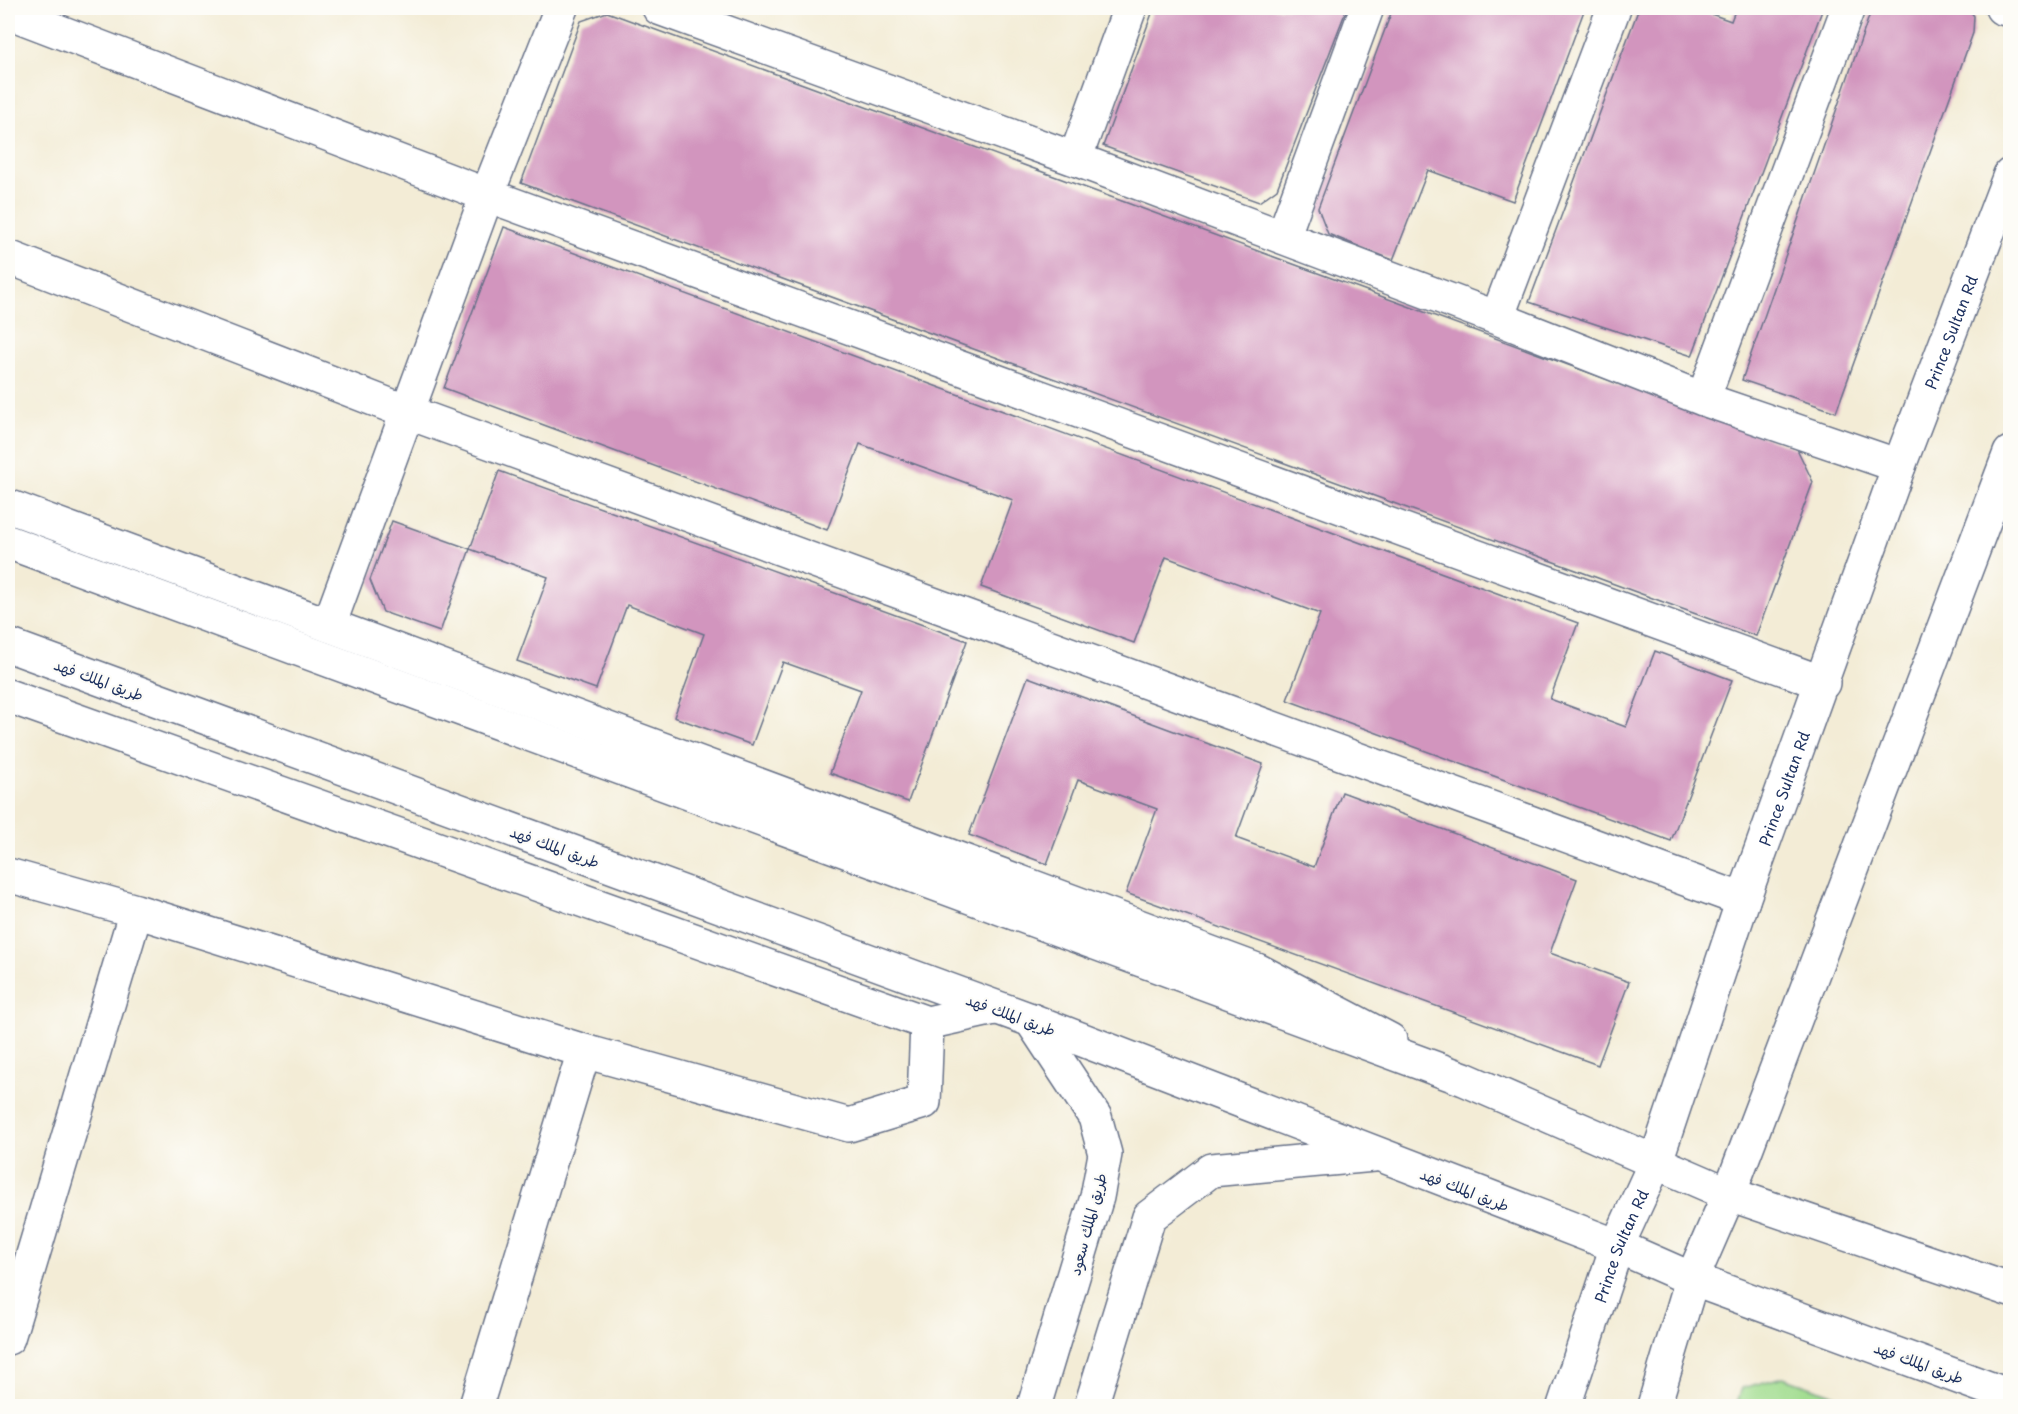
<svg xmlns="http://www.w3.org/2000/svg" width="2018" height="1414" viewBox="0 0 2018 1414" font-family="'Playpen Sans','Playpen Sans Arabic',sans-serif">
<style>
.green{fill:#a2dd90;stroke:#5e8677;stroke-width:1.5}
.building{fill:#d295be}
.lines{fill:none;stroke-linecap:round;stroke-linejoin:round}
.street-casing{stroke:#677188;stroke-width:36}
.secondary-casing{stroke:#677188;stroke-width:36}
.primary-casing{stroke:#677188;stroke-width:36}
.highway-casing{stroke:#677188;stroke-width:36}
.street{stroke:#fff;stroke-width:33}
.secondary{stroke:#fff;stroke-width:33}
.primary{stroke:#fff;stroke-width:33}
.highway{stroke:#fff;stroke-width:33}
.labels{text-anchor:middle;dominant-baseline:central;stroke-width:4.5;stroke-linejoin:round;paint-order:stroke}
.street-label{font-size:15px;fill:#1b2f5e;stroke:#fdfcf7}
</style>
<rect width="100%" height="100%" fill="#fdfcf7"/>
<filter id="ink" filterUnits="userSpaceOnUse"><feTurbulence type="fractalNoise" baseFrequency=".0167" numOctaves="2"/><feDisplacementMap in="SourceGraphic" scale="12" xChannelSelector="R" yChannelSelector="G"/><feConvolveMatrix kernelMatrix="1 2 1 2 8 2 1 2 1" color-interpolation-filters="sRGB"/></filter>
<filter id="wash" filterUnits="userSpaceOnUse"><feTurbulence type="fractalNoise" baseFrequency=".008" numOctaves="4" result="noise"/><feDisplacementMap in="SourceGraphic" scale="24" xChannelSelector="R" yChannelSelector="G"/><feGaussianBlur stdDeviation="1.35" result="paint"/><feColorMatrix in="noise" values="0 0 0 0 0 0 0 0 0 0 0 0 0 0 0 0 0 1.4 0 .05"/><feComposite in="paint" operator="in"/></filter>
<g filter="url(#wash)">
<rect width="100%" height="100%" fill="#f3ecd6"/>
<path class="green" d="M1783,1377l83,29h-130l6,-18z"/>
<g id="blocks">
<path class="building" d="M1154,8h193l-70,181 -18,13 -156,-56z
M1393,8h192l-72,193 -85,-31 -35,90 -65,-26 -10,-26z
M1639,8h55l37,13 5,-13h87l-131,348 -163,-54z
M1872,8h96l6,8 -1,17 -137,379 -94,-32z
M607,12l1190,437 16,33 -57,154 -1235,-453 60,-162z
M504,227l1074,396 -28,76 76,28 29,-76 77,29 -61,161 -384,-141 33,-86 -154,-57 -32,86 -153,-56 32,-87 -153,-56 -33,86 -383,-142z
M499,471l468,170 -59,161 -78,-29 31,-83 -78,-28 -31,83 -78,-28 30,-83 -77,-29 -31,84 -79,-28 31,-84 -78,-28z
M392,521l78,28 -30,83 -57,-20 -13,-32z
M1028,677l235,87 -27,74 78,29 28,-75 235,87 -27,74 79,29 -31,83 -472,-172 31,-84 -79,-29 -31,84 -78,-29z"/>
</g>
</g>
<g filter="url(#ink)">
<use href="#blocks" fill-opacity="0" stroke="#677188" stroke-width="1.5"/>
<g class="lines">
<defs>
<path id="street" d="M659,8l416,151 422,159 206,81 196,67
M2002,8l8,2
M8,12l479,183 1336,488
M1075,159l55,-151
M1283,237l84,-229
M8,257l399,155 1336,488
M1497,318l117,-310
M1703,399l145,-391
M329,625l158,-430 74,-187
M8,875l128,36 448,140 265,74 75,-23 3,-79
M8,1338l128,-427
M476,1406l108,-355"/>
<path id="secondary" d="M8,506l1249,464 133,70
M8,696l919,327 68,-15"/>
<g id="primary">
<path d="M1031,1020l64,97 10,37 -8,43 -63,209"/>
<path d="M1091,1406l58,-189 62,-47 163,-15"/>
<path id="s1" d="M1564,1406l53,-160 39,-85 87,-261 156,-434 111,-291"/>
<path d="M1654,1406l38,-127 37,-85 281,-741"/>
</g>
<path id="highway" d="M8,542l1456,537 265,115 281,96
M8,645l1023,375 586,226 75,33 318,117"/>
</defs>
<use href="#street" class="street-casing"/>
<use href="#secondary" class="secondary-casing"/>
<use href="#primary" class="primary-casing"/>
<use href="#highway" class="highway-casing"/>
<use href="#street" class="street"/>
<use href="#secondary" class="secondary"/>
<use href="#primary" class="primary"/>
<use href="#highway" class="highway"/>
</g>
</g>
<g class="labels">
<g class="street-label">
<text stroke="none"><textPath href="#s1" startOffset="1142">Prince Sultan Rd</textPath></text>
<text transform="translate(99 679) rotate(20)">طريق الملك فهد</text>
<text stroke="none"><textPath href="#s1" startOffset="656">Prince Sultan Rd</textPath></text>
<text transform="translate(555 846) rotate(20)">طريق الملك فهد</text>
<text transform="translate(1011 1014) rotate(20)">طريق الملك فهد</text>
<text transform="translate(1465 1189) rotate(21)">طريق الملك فهد</text>
<text transform="translate(1087 1224) rotate(-75)">طريق الملك سعود</text>
<text stroke="none"><textPath href="#s1" startOffset="170">Prince Sultan Rd</textPath></text>
<text transform="translate(1919 1362) rotate(20)">طريق الملك فهد</text>
</g>
</g>
<rect width="2018" height="1414" fill="none" stroke="#fdfcf7" stroke-width="30"/>
</svg>
